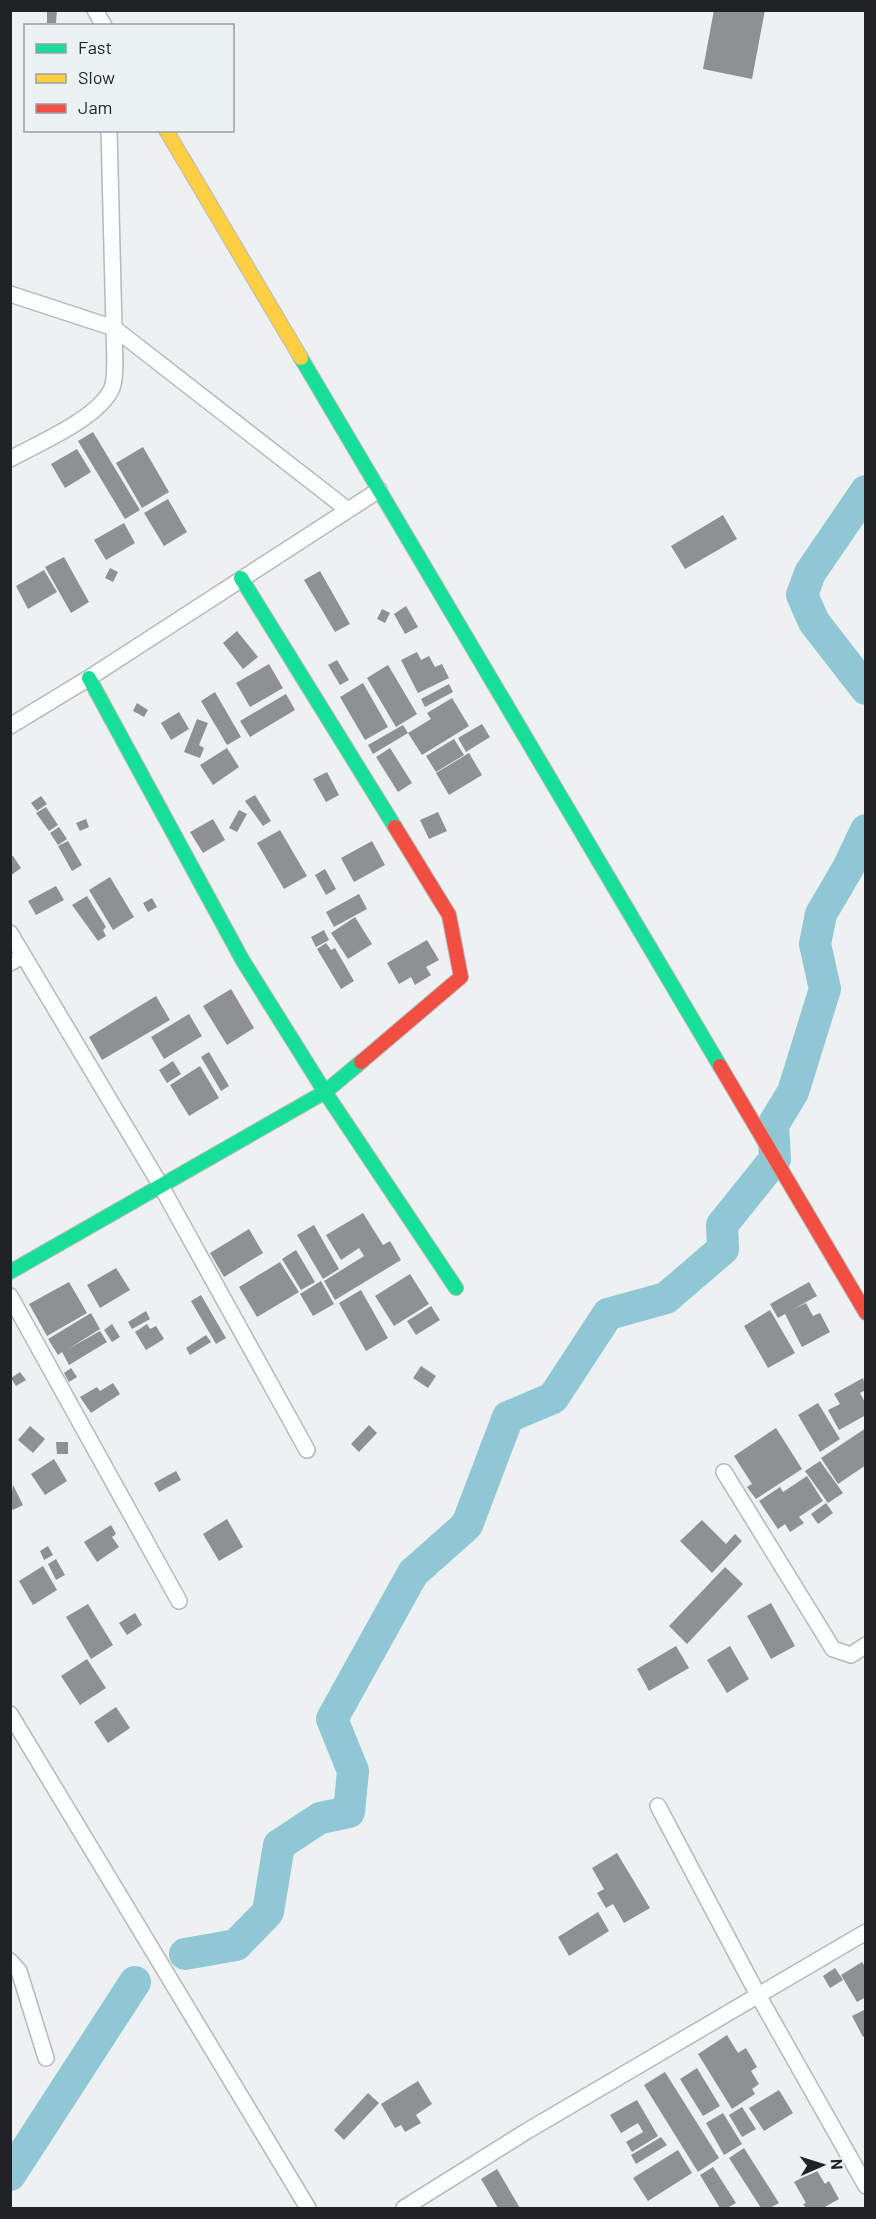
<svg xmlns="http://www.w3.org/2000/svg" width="876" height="2219" viewBox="0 0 876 2219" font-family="Barlow,sans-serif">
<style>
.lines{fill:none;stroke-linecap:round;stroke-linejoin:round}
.river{stroke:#90c7d5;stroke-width:32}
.building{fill:#8e9091}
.street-casing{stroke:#b6b8b9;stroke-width:18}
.fast-casing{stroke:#b6b8b9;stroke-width:16}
.slow-casing{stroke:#b6b8b9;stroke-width:16}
.jam-casing{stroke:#b6b8b9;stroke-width:16}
.street{stroke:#fcfdfd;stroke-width:15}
.fast{stroke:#16e098;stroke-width:14}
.slow{stroke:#ffcf43;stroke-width:14}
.jam{stroke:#f24e42;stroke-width:14}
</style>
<rect width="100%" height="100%" fill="#eef1f2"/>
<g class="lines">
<path class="river" d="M866,491l-56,82 -8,22 12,27 52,67
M185,1954l51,-9 32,-33 11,-67 41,-27 29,-6 4,-41 -21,-52 81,-146 54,-48 41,-108 45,-19 55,-84 58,-16 57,-49 -1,-24 53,-66 -2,-34 20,-33 32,-103 -10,-45 6,-30 27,-46 18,-38
M10,2175l125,-193"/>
</g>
<path class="building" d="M47,10h10l-1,13h-9z
M714,10h51l-13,69 -49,-10z
M93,432l47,78 -15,9 -47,-78z
M143,447l26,45 -27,16 -26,-45z
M77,449l14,23 -26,16 -14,-24z
M168,499l19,33 -23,14 -20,-33z
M723,515l14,24 -52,30 -14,-23z
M124,523l11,20 -29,17 -12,-20z
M64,557l25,45 -18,11 -26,-46z
M110,568l8,4 -5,10 -8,-4z
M44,570l13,22 -29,17 -12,-23z
M320,571l30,53 -15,8 -31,-52z
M406,606l12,21 -13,7 -11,-20z
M382,609l8,4 -5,10 -8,-4z
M237,631l21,26 -15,12 -20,-26z
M417,652l4,8 8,-4 6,11 7,-3 7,14 -31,15 -17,-33z
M337,660l12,20 -9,5 -12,-20z
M269,664l14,24 -33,19 -14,-24z
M388,665l29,49 -21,13 -29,-49z
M363,683l25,44 -23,13 -25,-43z
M449,684l4,8 -28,15 -4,-8z
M215,692l26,45 -14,8 -26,-44z
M286,694l9,16 -45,27 -10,-16z
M452,698l17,28 -47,29 -14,-22 23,-14 -4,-6z
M137,703l11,7 -4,7 -11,-6z
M179,712l10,17 -18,11 -10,-17z
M197,719l11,4 -9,22 5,3 -4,10 -16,-6z
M482,724l8,13 -24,15 -8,-14z
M403,725l5,8 -35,21 -5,-9z
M454,739l10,16 -28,17 -10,-16z
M227,748l12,19 -26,18 -13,-20z
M390,748l22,35 -14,9 -22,-35z
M469,753l13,22 -33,20 -13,-22z
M327,772l12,23 -13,7 -13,-23z
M255,795l16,26 -8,5 -18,-25z
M41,796l6,8 -10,7 -6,-8z
M46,807l12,18 -9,6 -13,-18z
M239,810l8,4 -10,18 -8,-4z
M438,812l9,19 -18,8 -9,-19z
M86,819l3,8 -9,4 -4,-8z
M213,819l12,21 -22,13 -13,-21z
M59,827l8,12 -9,6 -8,-12z
M280,830l27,46 -23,13 -27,-46z
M68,841l14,24 -10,6 -14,-25z
M372,841l13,24 -31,17 -13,-24z
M13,856l8,12 -11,8v-19z
M325,869l11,20 -10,6 -11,-20z
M110,877l24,40 -21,13 -24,-40z
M56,886l8,14 -28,15 -8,-14z
M359,894l8,15 -33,18 -8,-15z
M87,896l19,31 -3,3 3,6 -8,5 -26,-36z
M152,898l5,9 -9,5 -5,-9z
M355,917l17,27 -24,15 -17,-26z
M324,930l5,10 -13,7 -5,-10z
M427,940l12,20 -13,7 5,8 -16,10 -4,-8 -12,7 -12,-21z
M326,943l5,7 4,-2 19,33 -13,8 -24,-40z
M231,989l23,39 -27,17 -24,-39z
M156,996l14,24 -68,40 -13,-23z
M189,1014l13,22 -38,23 -13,-22z
M209,1052l20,34 -8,5 -20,-34z
M173,1061l8,13 -14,9 -8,-13z
M200,1066l19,32 -30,18 -19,-31z
M363,1213l20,32 7,-4 11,19 -66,40 -11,-19 40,-25 -5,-8 -18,12 -15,-25z
M314,1225l25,44 -16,10 -26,-44z
M249,1229l14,24 -39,24 -14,-24z
M296,1250l19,32 -14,8 -19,-31z
M280,1262l19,30 -42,25 -18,-30z
M116,1268l14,22 -30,18 -13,-23z
M410,1274l19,30 -35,22 -19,-30z
M321,1281l13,23 -21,12 -13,-22z
M69,1282l18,31 -40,23 -18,-32z
M809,1282l8,14 -27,15 16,-8 7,13 7,-3 10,19 -28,15 -17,-33 -7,4 -8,-14z
M361,1290l27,48 -22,13 -27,-48z
M201,1295l25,43 -10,6 -25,-43z
M431,1306l9,14 -24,15 -9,-14z
M770,1310l25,43 -27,15 -24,-42z
M146,1311l4,8 -18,10 -4,-7z
M91,1313l9,16 -32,20 32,-18 7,11 -38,23 -7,-13 -4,3 -10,-16z
M112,1324l8,13 -8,5 -8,-12z
M147,1324l3,5 6,-3 8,13 -18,11 -11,-18z
M206,1335l5,7 -21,13 -4,-7z
M421,1366l15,10 -8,12 -15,-10z
M71,1368l6,9 -8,5 -5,-9z
M20,1372l6,8 -10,6 -5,-8z
M863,1378l3,12 -6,3 6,11v11l-27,15 -11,-20 12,-6 -6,-10z
M113,1383l7,11 -29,19 -11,-16 17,-10 3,4z
M818,1403l22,36 -20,13 -22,-37z
M369,1425l8,8 -18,19 -8,-8z
M30,1426l15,13 -12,14 -15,-13z
M776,1428l26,41 -46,30 -9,-12 5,-3 -18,-28z
M866,1428v37l-28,19 -17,-26z
M56,1442h12v12h-11z
M54,1459l13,22 -22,14 -14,-21z
M820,1461l23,32 -15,10 -23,-32z
M176,1471l5,9 -22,12 -5,-9z
M807,1476l16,25 -24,16 5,6 -14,9 -5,-8 -7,5 -19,-28 21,-14 3,5z
M13,1485l10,20 -10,5 -3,-5z
M826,1503l7,10 -15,11 -7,-10z
M227,1519l16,28 -24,14 -16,-27z
M702,1520l24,24 9,-10 7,7 -30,32 -32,-32z
M111,1525l5,9 -4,3 7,10 -22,15 -13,-20z
M48,1546l5,9 -9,5 -4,-9z
M56,1559l9,16 -9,5 -8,-16z
M43,1566l14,24 -24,15 -14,-24z
M725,1567l18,17 -56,60 -18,-18z
M771,1603l24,43 -24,13 -24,-43z
M88,1604l25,41 -22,14 -25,-42z
M135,1613l7,12 -15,10 -8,-12z
M676,1646l13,22 -40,23 -12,-22z
M730,1646l19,33 -22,14 -20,-33z
M87,1659l19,29 -26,17 -19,-29z
M116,1707l14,21 -22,15 -14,-21z
M617,1853l33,55 -26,15 -11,-19 -7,4 -9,-15 7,-4 -12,-21z
M598,1912l11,19 -40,25 -11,-19z
M862,1962l4,6v29l-9,5 -16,-27z
M835,1968l8,12 -13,8 -7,-12z
M866,2009v26l-3,2 -11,-21z
M727,2035l11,18 8,-5 11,19 -6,4 8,13 -7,5 3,5 -23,15 -34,-55z
M697,2068l23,38 -17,10 -23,-37z
M665,2072l54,86 -21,14 -54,-87z
M418,2081l14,23 -16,11 5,8 -16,9 -4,-7 -6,3 -14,-24z
M779,2090l14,23 -29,18 -15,-23z
M368,2093l11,10 -35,37 -10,-10z
M637,2100l21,36 -26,16 -6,-10 17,-10 -5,-9 -17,10 -11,-18z
M742,2107l14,22 -14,8 -13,-22z
M723,2113l19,31 -18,11 -18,-32z
M661,2137l6,8 -31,19 -5,-9z
M744,2148l35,55 -9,5h-9l-32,-50z
M678,2150l14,23 -44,28 -15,-23z
M713,2167l23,36 -9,5h-7l-20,-33z
M497,2169l23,39h-22l-17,-29z
M816,2169l9,15 4,-3 10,18 -16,9h-17l-3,-4 3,-1 -12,-21z"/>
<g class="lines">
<defs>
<path id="street" d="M95,10l9,16
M109,130l5,198 234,182
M10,294l104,34c0,15 3,47 -2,60 -13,30 -73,55 -102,71
M10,726l79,-48 290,-188
M10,933l151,253 146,264
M10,963l13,-7
M10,1296l169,305
M724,1472l109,177 18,6 15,-10
M10,1714l298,494
M658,1806l100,189 108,191
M10,1961l9,10 27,87
M404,2208l123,-77 339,-199"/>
<path id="fast" d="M301,358l419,708
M241,578l154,249
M89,678l154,283 82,131 131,196
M10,1272l315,-180 36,-30"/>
<path id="slow" d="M166,130l135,228"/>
<path id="jam" d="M361,1062l100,-85 -12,-62 -54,-88
M720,1066l146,247"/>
</defs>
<use href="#street" class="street-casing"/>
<use href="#fast" class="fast-casing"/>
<use href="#slow" class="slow-casing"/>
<use href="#jam" class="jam-casing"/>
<use href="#street" class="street"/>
<use href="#fast" class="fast"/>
<use href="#slow" class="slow"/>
<use href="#jam" class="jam"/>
</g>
<rect width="876" height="2219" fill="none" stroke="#202223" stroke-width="24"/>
<rect x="24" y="24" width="210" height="108" fill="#ecf2f4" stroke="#9a9fa0" stroke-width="1.5"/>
<rect x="36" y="44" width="30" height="9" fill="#16e098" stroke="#9a9fa0" stroke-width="1.5"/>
<text x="78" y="54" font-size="18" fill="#202223">Fast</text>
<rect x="36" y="74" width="30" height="9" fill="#ffcf43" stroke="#9a9fa0" stroke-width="1.5"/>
<text x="78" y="84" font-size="18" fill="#202223">Slow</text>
<rect x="36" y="104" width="30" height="9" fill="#f24e42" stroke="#9a9fa0" stroke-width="1.5"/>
<text x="78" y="114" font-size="18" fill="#202223">Jam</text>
<g transform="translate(822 2165) rotate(87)" stroke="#ecf2f4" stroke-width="4.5" paint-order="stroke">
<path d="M0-4.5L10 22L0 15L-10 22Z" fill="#202223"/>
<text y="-9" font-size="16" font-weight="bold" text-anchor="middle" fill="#202223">N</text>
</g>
</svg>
